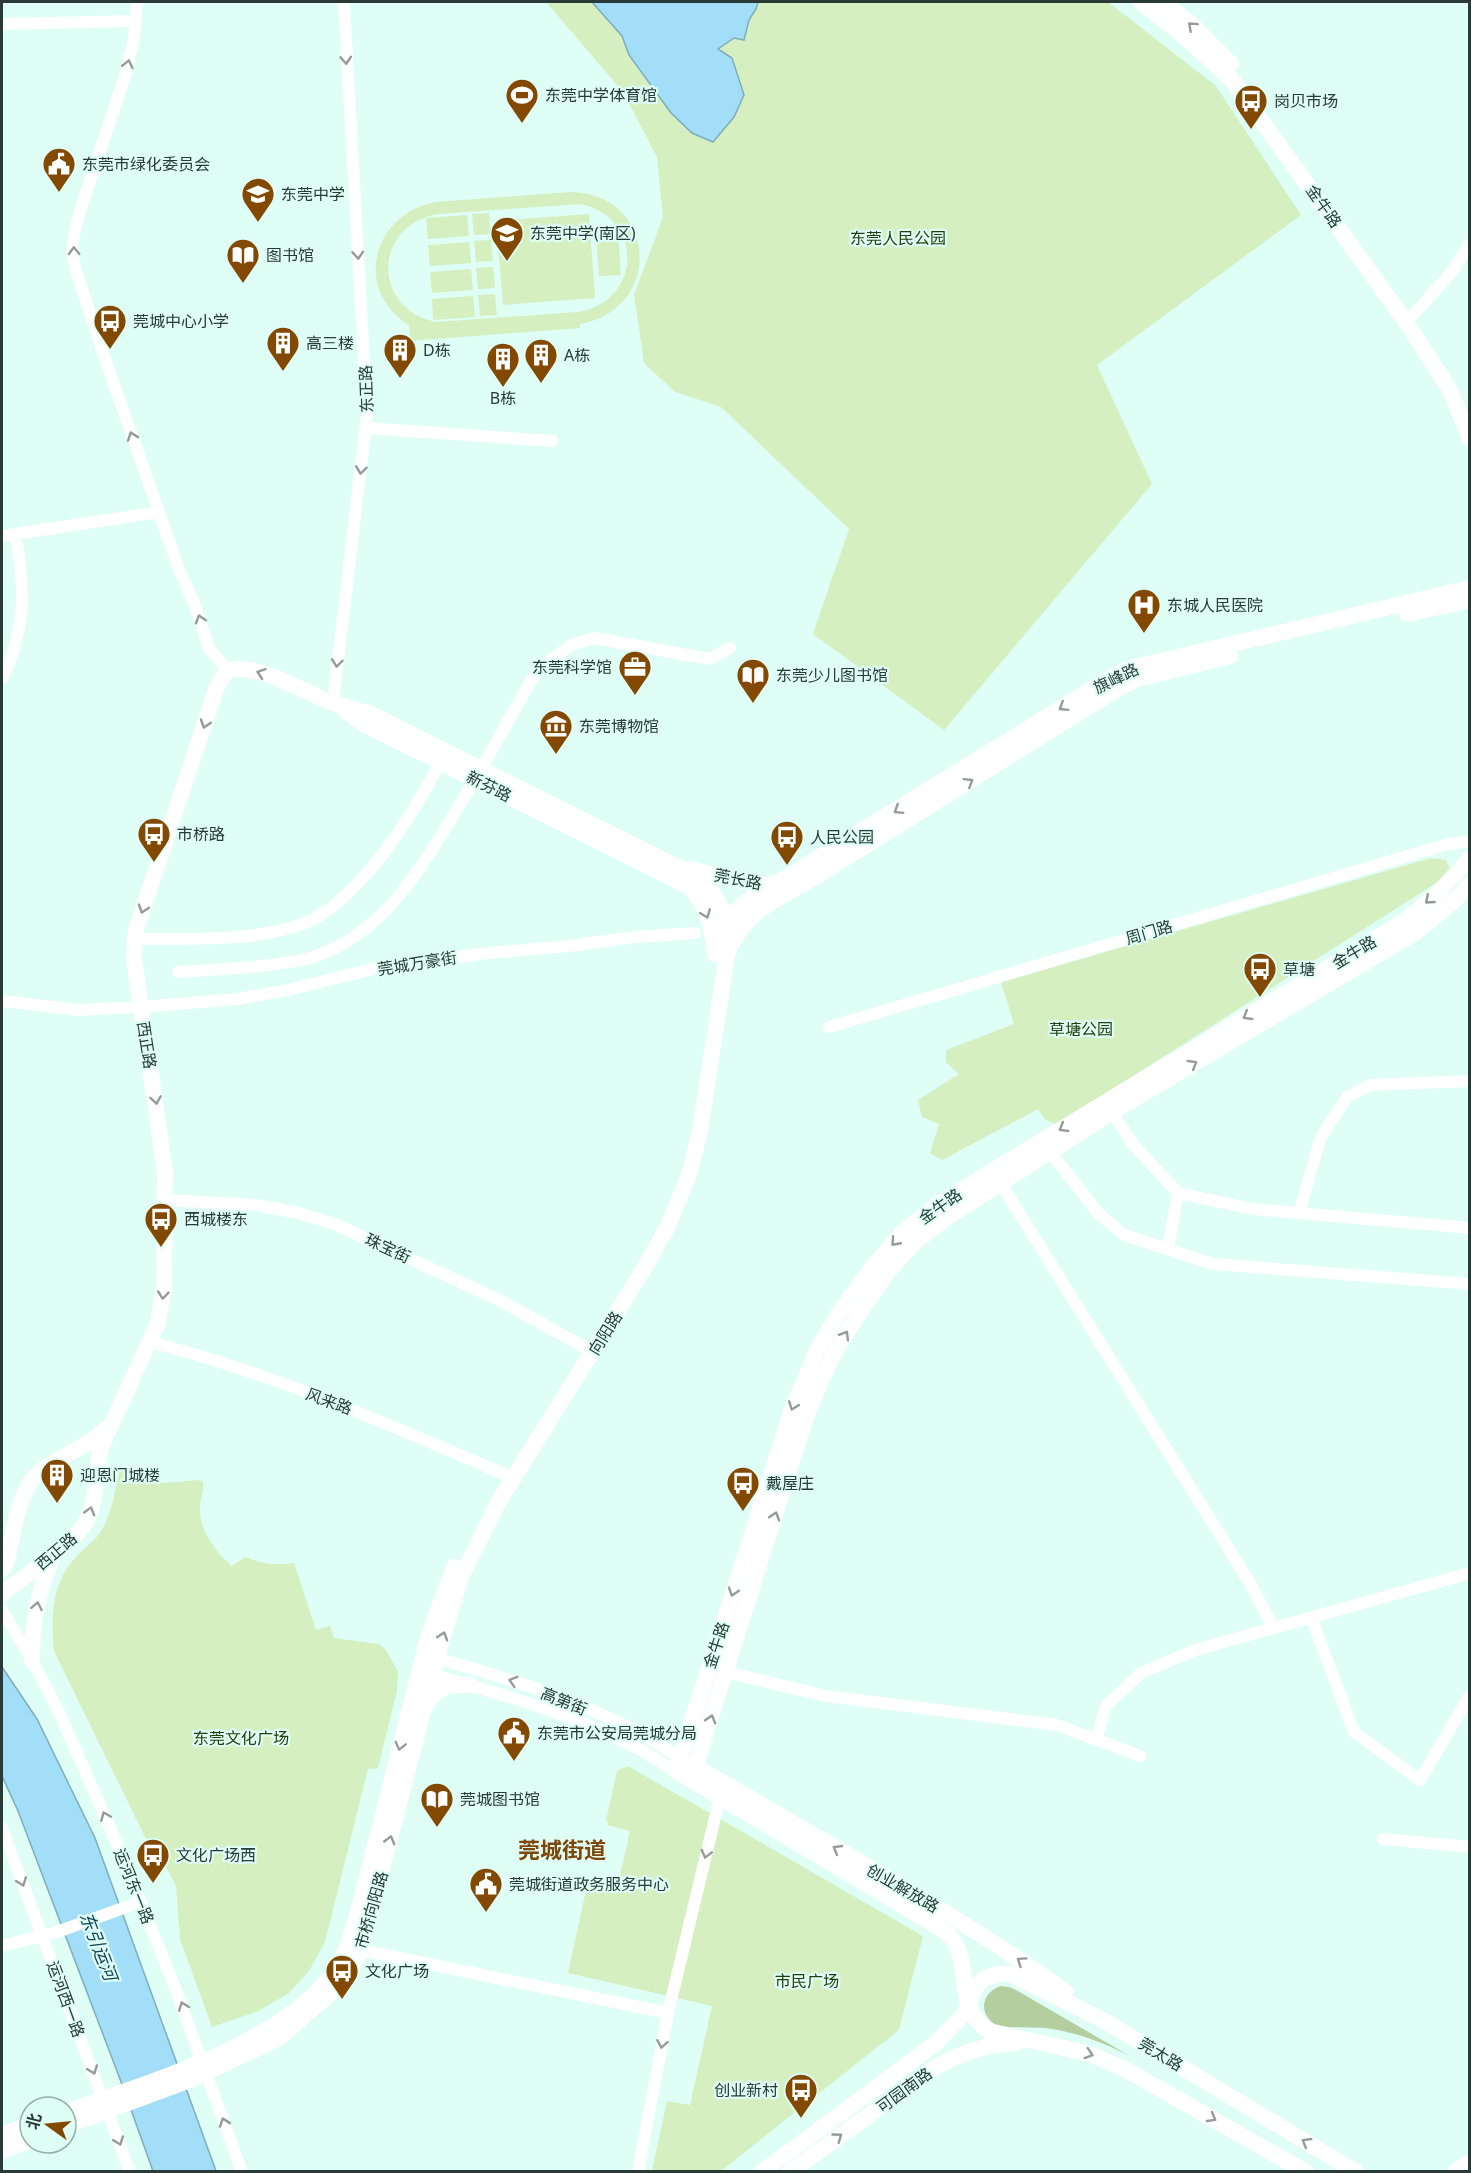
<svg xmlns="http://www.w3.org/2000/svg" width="1471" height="2173" viewBox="0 0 1471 2173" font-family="'Noto Sans','Noto Sans SC',sans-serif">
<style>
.green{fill:#d5efc0;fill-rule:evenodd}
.forest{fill:#b4ce9f}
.water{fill:#a2def7;stroke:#7eadbd;stroke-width:1.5}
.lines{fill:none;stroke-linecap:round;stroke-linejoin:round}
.minor{stroke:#fff;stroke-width:12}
.major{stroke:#fff;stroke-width:16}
.oneway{stroke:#949c9a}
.labels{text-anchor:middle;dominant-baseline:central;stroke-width:4.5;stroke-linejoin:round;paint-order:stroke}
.poi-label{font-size:16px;fill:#2a3a36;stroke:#defef6;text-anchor:start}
.street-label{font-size:16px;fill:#2a3a36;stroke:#defef6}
.park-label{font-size:16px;fill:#263e0b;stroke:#defef6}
.water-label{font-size:18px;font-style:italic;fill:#134657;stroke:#defef6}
.district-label{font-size:22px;font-weight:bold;fill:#7d4709;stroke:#defef6}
</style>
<rect width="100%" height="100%" fill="#defef6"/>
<path class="green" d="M546,2h562l108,84 85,129 -204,150 55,119 -208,246 -131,-96 36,-105 -128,-122 -46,-15 -31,-29 -10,-68 29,-78 -6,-60 -34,-65z
M570,192c87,1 95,117 10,132v4l-170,13 -1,-16c-57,-35 -36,-112 27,-123zM580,204c64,13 63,97 -2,108l-142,10c-65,-13 -63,-97 2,-108z
M489,213l2,21 -17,1 -2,-21z
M589,214l6,84 -92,7 -7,-84z
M467,215l2,21 -41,3 -2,-21z
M618,232l3,43 -22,1 -3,-42z
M491,240l2,21 -17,1 -2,-21z
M469,242l2,21 -41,3 -2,-21z
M493,267l2,21 -17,1 -2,-21z
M471,269l2,21 -41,3 -2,-21z
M495,294l2,21 -17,1 -2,-21z
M473,296l2,21 -42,3 -1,-21z
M1431,858l15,2 4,9 -6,9 -388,247 -11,-6 -7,-10 -96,51 -12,-7 9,-29 -17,-7 -4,-17 41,-26 -13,-12v-12l68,-26 -13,-42z
M120,1468l28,11 17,4 35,-3 3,2c1,8 -2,15 -3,23 -2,25 15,46 32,61l13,-9c18,7 30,9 49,6l22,67 14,-4 4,12 45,6 7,6 12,21 -1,20 -19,77 -10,1 -43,173 -16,29 -21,23 -32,18 -44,15 -32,-88 -4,-53 -15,-29 -16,-20 -91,-186c-3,-34 -3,-68 23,-95 7,-8 16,-13 23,-23 12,-18 15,-44 20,-65z
M628,1766l295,170 -24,94 -178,141h-69l15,-70 23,4 22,-99 -144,-33 19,-87 7,2 1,-3 22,4 13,-58 -23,-6 1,-4h-2l11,-50z"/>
<path class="forest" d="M1001,1986l8,1 7,3 112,65c-26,-13 -53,-23 -82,-27 -16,-1 -32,0 -48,-2 -20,-10 -18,-33 3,-40z"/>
<path class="water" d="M592,2h166l-2,7 -7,11 -5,20 -10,-2 -16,11 14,9 12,37 -10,22 -21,25 -21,-9 -21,-20 -42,-58 -7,-19z
M2,1667l35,52 58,119 121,333h-63l-33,-92 -102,-268 -16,-35z"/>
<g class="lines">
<path class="minor" d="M137,2l-3,37 -9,37 -45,135 -6,23 -2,19 4,17 28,86 75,213 16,37 14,42 18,22
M2,24l134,-3
M1413,315l39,-43 18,-29
M366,428l186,13
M2,536l157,-24
M2,678c24,-47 24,-93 13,-144
M333,703l34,-288 -23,-413
M481,769l50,-88 8,-12 32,-24 23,-7 115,21 21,-11
M134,939c53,-1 108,3 160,-12 63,-18 121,-116 150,-172
M178,972c40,-3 89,-4 128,-13 85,-22 126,-112 169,-179
M2,1001l76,9 63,-3 96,-8 51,-9 93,-23 99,-13 89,-8 67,-9 59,-4
M829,1027l616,-182 25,-4
M1112,1112l20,31 46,50 75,16 217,19
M1050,1152l49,62 25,21 89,29 257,20
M1001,1184l249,399 23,44
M166,1200l91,5 41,8 37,11 164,76 94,52
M1299,1213l22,-76 26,-40 23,-12 100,-4
M1168,1249l10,-56
M150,1342c122,31 238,82 354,132
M2,1610l30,50 27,52 59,134 56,139 68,187
M1311,1617l43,115 66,48 50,-85
M431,1657c67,18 136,39 199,71 19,10 37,22 56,33
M725,1672l101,24 231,29 83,31
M427,1673c67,19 135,38 197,68 18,9 35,20 52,30
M1096,1740l10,-34 35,-33 54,-23 275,-77
M2,1828l128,344
M1383,1839l87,8
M2,1946l55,-14 83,-30
M355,1947l6,3 307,63
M638,2172l30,-159 52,-216"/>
<path class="major" d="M1141,2l45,36 47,43 175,244 42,65 20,49
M1164,2l29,24 38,38
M1407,614l63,-14
M345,711l19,13 326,163c17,19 23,42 25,67
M690,869l68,16h12l12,-5 331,-204 18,-8 339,-80
M723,931c9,-26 37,-38 59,-51
M728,952c19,-44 46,-50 84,-73l307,-191 18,-9 93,-23
M2,1570l5,-9c6,-26 11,-73 34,-90 21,-16 47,-24 66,-43
M2,1594c20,-16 77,-53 86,-76 10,-22 7,-49 14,-73l56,-122 6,-37 1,-115 -31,-212 2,-29 81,-243 10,-17c35,-7 73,21 106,33 12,4 24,7 36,10l322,161 22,19 10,18 3,12 1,32 -27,176 -11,44 -21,51 -26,46 -143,229 -37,74 -20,64 -81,311 -14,25 -15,17 -53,46 -89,42 -124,46
M32,1660c0,-37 6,-70 21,-104
M427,1703c15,-18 21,-19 44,-18
M695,1766c125,74 253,142 371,226
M691,1780l116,-366 25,-57 20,-33 36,-52 26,-29 34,-26 164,-105 304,-180 39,-32 15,-16
M66,2112c81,-29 216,-68 268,-140 13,-19 19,-42 25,-64l70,-274 25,-67
M2,2135l28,-10
M2,2151l28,-11
M762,2172l173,-128 30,-31 10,-25 10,-10 14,-4h11l93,46 253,152
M790,2172c27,-19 53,-38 79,-57 49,-36 83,-69 147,-72
M1306,2172l-183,-104 -33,-14 -101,-23c-37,-25 -15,-67 -39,-95 -5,-5 -14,-9 -20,-14l-254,-151 116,-362 25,-59 20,-34 37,-51 27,-31 37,-30 468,-284 35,-30 29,-32
M1455,2172l15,-10"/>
</g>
<defs><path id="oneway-chevron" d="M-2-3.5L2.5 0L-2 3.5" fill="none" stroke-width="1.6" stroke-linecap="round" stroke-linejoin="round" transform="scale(1.5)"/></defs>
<g class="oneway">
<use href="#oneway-chevron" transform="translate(1192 26) rotate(-138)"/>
<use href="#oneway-chevron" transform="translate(346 60) rotate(86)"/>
<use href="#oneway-chevron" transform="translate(128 64) rotate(-77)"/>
<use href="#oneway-chevron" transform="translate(74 251) rotate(-91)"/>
<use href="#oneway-chevron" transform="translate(358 255) rotate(86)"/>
<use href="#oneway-chevron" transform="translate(132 436) rotate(-109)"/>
<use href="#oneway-chevron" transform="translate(361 470) rotate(97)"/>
<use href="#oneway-chevron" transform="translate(200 619) rotate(-108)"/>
<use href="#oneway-chevron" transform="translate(337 663) rotate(97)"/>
<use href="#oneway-chevron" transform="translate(261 673) rotate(-161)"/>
<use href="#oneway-chevron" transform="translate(1063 707) rotate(148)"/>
<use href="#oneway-chevron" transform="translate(205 724) rotate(108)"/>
<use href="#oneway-chevron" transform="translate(969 782) rotate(-32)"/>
<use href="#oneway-chevron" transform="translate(898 810) rotate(148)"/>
<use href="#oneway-chevron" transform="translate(1429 900) rotate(139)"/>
<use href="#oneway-chevron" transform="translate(143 909) rotate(108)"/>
<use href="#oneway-chevron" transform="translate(706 914) rotate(69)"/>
<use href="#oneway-chevron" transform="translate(1247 1016) rotate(149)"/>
<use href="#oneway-chevron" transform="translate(1193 1064) rotate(-31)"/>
<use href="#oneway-chevron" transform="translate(156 1100) rotate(81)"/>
<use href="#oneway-chevron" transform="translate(1063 1128) rotate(149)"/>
<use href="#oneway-chevron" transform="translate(895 1242) rotate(132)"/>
<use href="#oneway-chevron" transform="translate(163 1295) rotate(96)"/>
<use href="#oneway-chevron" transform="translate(845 1335) rotate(-59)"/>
<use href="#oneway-chevron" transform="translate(793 1406) rotate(111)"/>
<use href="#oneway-chevron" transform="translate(90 1511) rotate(-74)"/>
<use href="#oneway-chevron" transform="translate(775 1516) rotate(-72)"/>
<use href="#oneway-chevron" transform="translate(733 1592) rotate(108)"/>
<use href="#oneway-chevron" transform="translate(37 1606) rotate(-79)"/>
<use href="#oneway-chevron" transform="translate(443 1636) rotate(-73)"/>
<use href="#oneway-chevron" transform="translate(513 1681) rotate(-163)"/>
<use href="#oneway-chevron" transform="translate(711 1719) rotate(-73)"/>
<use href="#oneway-chevron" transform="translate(400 1746) rotate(104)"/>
<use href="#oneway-chevron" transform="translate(105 1816) rotate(-113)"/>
<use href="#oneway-chevron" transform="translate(390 1840) rotate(-75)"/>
<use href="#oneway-chevron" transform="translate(837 1849) rotate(-150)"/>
<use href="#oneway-chevron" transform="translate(706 1854) rotate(104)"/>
<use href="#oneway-chevron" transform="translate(22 1882) rotate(69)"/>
<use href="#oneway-chevron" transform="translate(1021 1961) rotate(-145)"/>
<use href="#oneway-chevron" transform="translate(183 2006) rotate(-111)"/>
<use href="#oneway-chevron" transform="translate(662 2044) rotate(100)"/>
<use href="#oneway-chevron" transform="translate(1089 2054) rotate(18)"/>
<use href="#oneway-chevron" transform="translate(93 2070) rotate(70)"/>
<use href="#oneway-chevron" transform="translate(1212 2118) rotate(30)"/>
<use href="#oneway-chevron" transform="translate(224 2122) rotate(-109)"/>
<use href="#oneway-chevron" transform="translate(838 2137) rotate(-36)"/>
<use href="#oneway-chevron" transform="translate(119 2141) rotate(70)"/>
<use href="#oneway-chevron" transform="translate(1306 2142) rotate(-149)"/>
</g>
<defs>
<symbol id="stadium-pin" viewBox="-11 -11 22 30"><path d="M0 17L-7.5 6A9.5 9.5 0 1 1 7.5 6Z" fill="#844900" stroke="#defef6"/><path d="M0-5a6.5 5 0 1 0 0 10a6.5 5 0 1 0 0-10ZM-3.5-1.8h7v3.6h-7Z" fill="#fff"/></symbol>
<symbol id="bus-pin" viewBox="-11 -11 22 30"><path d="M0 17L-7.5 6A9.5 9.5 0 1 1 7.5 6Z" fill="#844900" stroke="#defef6"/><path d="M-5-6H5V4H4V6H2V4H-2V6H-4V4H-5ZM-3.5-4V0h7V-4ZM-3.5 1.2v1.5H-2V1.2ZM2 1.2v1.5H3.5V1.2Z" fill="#fff"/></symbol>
<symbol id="civic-pin" viewBox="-11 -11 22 30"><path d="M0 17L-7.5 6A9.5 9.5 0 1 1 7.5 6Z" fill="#844900" stroke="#defef6"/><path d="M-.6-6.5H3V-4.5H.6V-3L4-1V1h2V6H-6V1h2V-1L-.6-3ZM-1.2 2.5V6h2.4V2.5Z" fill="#fff"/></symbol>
<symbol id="school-pin" viewBox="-11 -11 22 30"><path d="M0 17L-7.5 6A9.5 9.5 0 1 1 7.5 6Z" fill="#844900" stroke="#defef6"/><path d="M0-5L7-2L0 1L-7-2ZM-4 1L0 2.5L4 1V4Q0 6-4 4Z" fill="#fff"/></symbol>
<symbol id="library-pin" viewBox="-11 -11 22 30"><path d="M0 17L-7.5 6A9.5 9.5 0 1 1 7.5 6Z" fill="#844900" stroke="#defef6"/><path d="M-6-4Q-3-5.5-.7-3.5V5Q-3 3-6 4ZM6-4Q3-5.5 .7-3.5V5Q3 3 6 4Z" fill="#fff"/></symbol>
<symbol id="building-pin" viewBox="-11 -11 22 30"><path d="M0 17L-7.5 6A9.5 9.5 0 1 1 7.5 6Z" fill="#844900" stroke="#defef6"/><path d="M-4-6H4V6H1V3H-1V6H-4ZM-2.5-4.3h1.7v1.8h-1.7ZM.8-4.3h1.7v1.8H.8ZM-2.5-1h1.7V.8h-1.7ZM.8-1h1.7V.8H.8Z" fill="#fff"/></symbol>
<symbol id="hospital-pin" viewBox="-11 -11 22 30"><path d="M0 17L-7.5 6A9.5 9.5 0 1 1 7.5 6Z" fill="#844900" stroke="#defef6"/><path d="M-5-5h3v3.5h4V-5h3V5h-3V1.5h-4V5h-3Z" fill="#fff"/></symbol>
<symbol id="office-pin" viewBox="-11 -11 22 30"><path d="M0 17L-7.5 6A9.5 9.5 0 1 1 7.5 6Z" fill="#844900" stroke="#defef6"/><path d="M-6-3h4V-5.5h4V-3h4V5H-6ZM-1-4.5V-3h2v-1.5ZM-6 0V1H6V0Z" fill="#fff"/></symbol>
<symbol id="museum-pin" viewBox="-11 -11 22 30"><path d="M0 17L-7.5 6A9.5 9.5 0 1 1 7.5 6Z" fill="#844900" stroke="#defef6"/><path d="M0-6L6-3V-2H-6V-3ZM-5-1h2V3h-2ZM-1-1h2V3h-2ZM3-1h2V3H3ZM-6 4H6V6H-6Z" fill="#fff"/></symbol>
</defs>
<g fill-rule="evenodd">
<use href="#stadium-pin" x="503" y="76" width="38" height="52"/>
<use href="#bus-pin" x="1232" y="82" width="38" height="52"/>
<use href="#civic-pin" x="40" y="145" width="38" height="52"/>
<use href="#school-pin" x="239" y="175" width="38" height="52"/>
<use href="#school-pin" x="488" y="214" width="38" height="52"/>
<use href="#library-pin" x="224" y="236" width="38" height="52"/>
<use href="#bus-pin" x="91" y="302" width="38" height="52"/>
<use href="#building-pin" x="264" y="324" width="38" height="52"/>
<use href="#building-pin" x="381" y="331" width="38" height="52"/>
<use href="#building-pin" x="522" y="336" width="38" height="52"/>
<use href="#building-pin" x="484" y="340" width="38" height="52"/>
<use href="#hospital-pin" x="1125" y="586" width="38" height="52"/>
<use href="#office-pin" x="616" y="648" width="38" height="52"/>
<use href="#library-pin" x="734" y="656" width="38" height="52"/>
<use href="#museum-pin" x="537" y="707" width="38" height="52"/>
<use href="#bus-pin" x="135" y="815" width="38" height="52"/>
<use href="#bus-pin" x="768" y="818" width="38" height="52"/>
<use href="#bus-pin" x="1241" y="950" width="38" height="52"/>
<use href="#bus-pin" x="142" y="1200" width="38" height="52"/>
<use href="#building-pin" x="38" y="1456" width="38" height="52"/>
<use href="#bus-pin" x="724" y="1464" width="38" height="52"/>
<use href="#civic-pin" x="495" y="1714" width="38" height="52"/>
<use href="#library-pin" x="418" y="1780" width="38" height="52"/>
<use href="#bus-pin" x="134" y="1836" width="38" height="52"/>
<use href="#civic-pin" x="467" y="1865" width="38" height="52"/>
<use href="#bus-pin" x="323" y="1952" width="38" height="52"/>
<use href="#bus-pin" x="782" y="2071" width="38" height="52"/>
</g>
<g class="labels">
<g class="poi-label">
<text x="545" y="95">东莞中学体育馆</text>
<text x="1274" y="101">岗贝市场</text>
<text x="82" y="164">东莞市绿化委员会</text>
<text x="281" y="194">东莞中学</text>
<text x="530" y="233">东莞中学(南区)</text>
<text x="266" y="255">图书馆</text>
<text x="133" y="321">莞城中心小学</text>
<text x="306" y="343">高三楼</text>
<text x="423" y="350">D栋</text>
<text x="564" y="355">A栋</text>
<text x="503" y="398" text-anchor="middle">B栋</text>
<text x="1167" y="605">东城人民医院</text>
<text x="612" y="667" text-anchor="end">东莞科学馆</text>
<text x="776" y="675">东莞少儿图书馆</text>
<text x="579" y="726">东莞博物馆</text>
<text x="177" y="834">市桥路</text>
<text x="810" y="837">人民公园</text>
<text x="1283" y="969">草塘</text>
<text x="184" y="1219">西城楼东</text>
<text x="80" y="1475">迎恩门城楼</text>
<text x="766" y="1483">戴屋庄</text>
<text x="537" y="1733">东莞市公安局莞城分局</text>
<text x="460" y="1799">莞城图书馆</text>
<text x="176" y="1855">文化广场西</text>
<text x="509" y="1884">莞城街道政务服务中心</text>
<text x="365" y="1971">文化广场</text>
<text x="778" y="2090" text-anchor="end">创业新村</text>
</g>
<g class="street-label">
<text transform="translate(1324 206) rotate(55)">金牛路</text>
<text transform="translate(366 389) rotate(-92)">东正路</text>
<text transform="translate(1116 678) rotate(-26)">旗峰路</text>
<text transform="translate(489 786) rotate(27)">新芬路</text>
<text transform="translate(738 879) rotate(11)">莞长路</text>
<text transform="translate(1149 932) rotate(-16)">周门路</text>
<text transform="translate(1354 952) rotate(-31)">金牛路</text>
<text transform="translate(417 963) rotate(-9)">莞城万豪街</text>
<text transform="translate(147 1045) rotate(81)">西正路</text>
<text transform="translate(940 1206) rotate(-35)">金牛路</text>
<text transform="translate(388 1248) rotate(25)">珠宝街</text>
<text transform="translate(605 1333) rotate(-58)">向阳路</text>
<text transform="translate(329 1401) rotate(20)">风来路</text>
<text transform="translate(56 1551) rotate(-40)">西正路</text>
<text transform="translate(716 1645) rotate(-72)">金牛路</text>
<text transform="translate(564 1701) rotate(22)">高第街</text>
<text transform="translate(134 1886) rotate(68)">运河东一路</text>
<text transform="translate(903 1888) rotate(30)">创业解放路</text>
<text transform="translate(371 1910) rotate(-74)">市桥向阳路</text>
<text transform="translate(66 1999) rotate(70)">运河西一路</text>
<text transform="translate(1161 2054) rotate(31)">莞太路</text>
<text transform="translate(904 2090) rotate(-36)">可园南路</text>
</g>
<g class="park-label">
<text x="898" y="238">东莞人民公园</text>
<text x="1081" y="1029">草塘公园</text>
<text x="241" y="1738">东莞文化广场</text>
<text x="807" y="1981">市民广场</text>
</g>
<g class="water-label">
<text transform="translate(99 1946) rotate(69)">东引运河</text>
</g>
<g class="district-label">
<text x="562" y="1849">莞城街道</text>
</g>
</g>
<rect width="1471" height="2173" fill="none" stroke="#2a3a36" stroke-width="6"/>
<g transform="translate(48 2125) rotate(285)"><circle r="28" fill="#defef6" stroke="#96b0a9" stroke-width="1.5"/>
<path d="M0-4.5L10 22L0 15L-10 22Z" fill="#844900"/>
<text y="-9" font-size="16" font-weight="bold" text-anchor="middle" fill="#2a3a36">北</text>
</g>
</svg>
